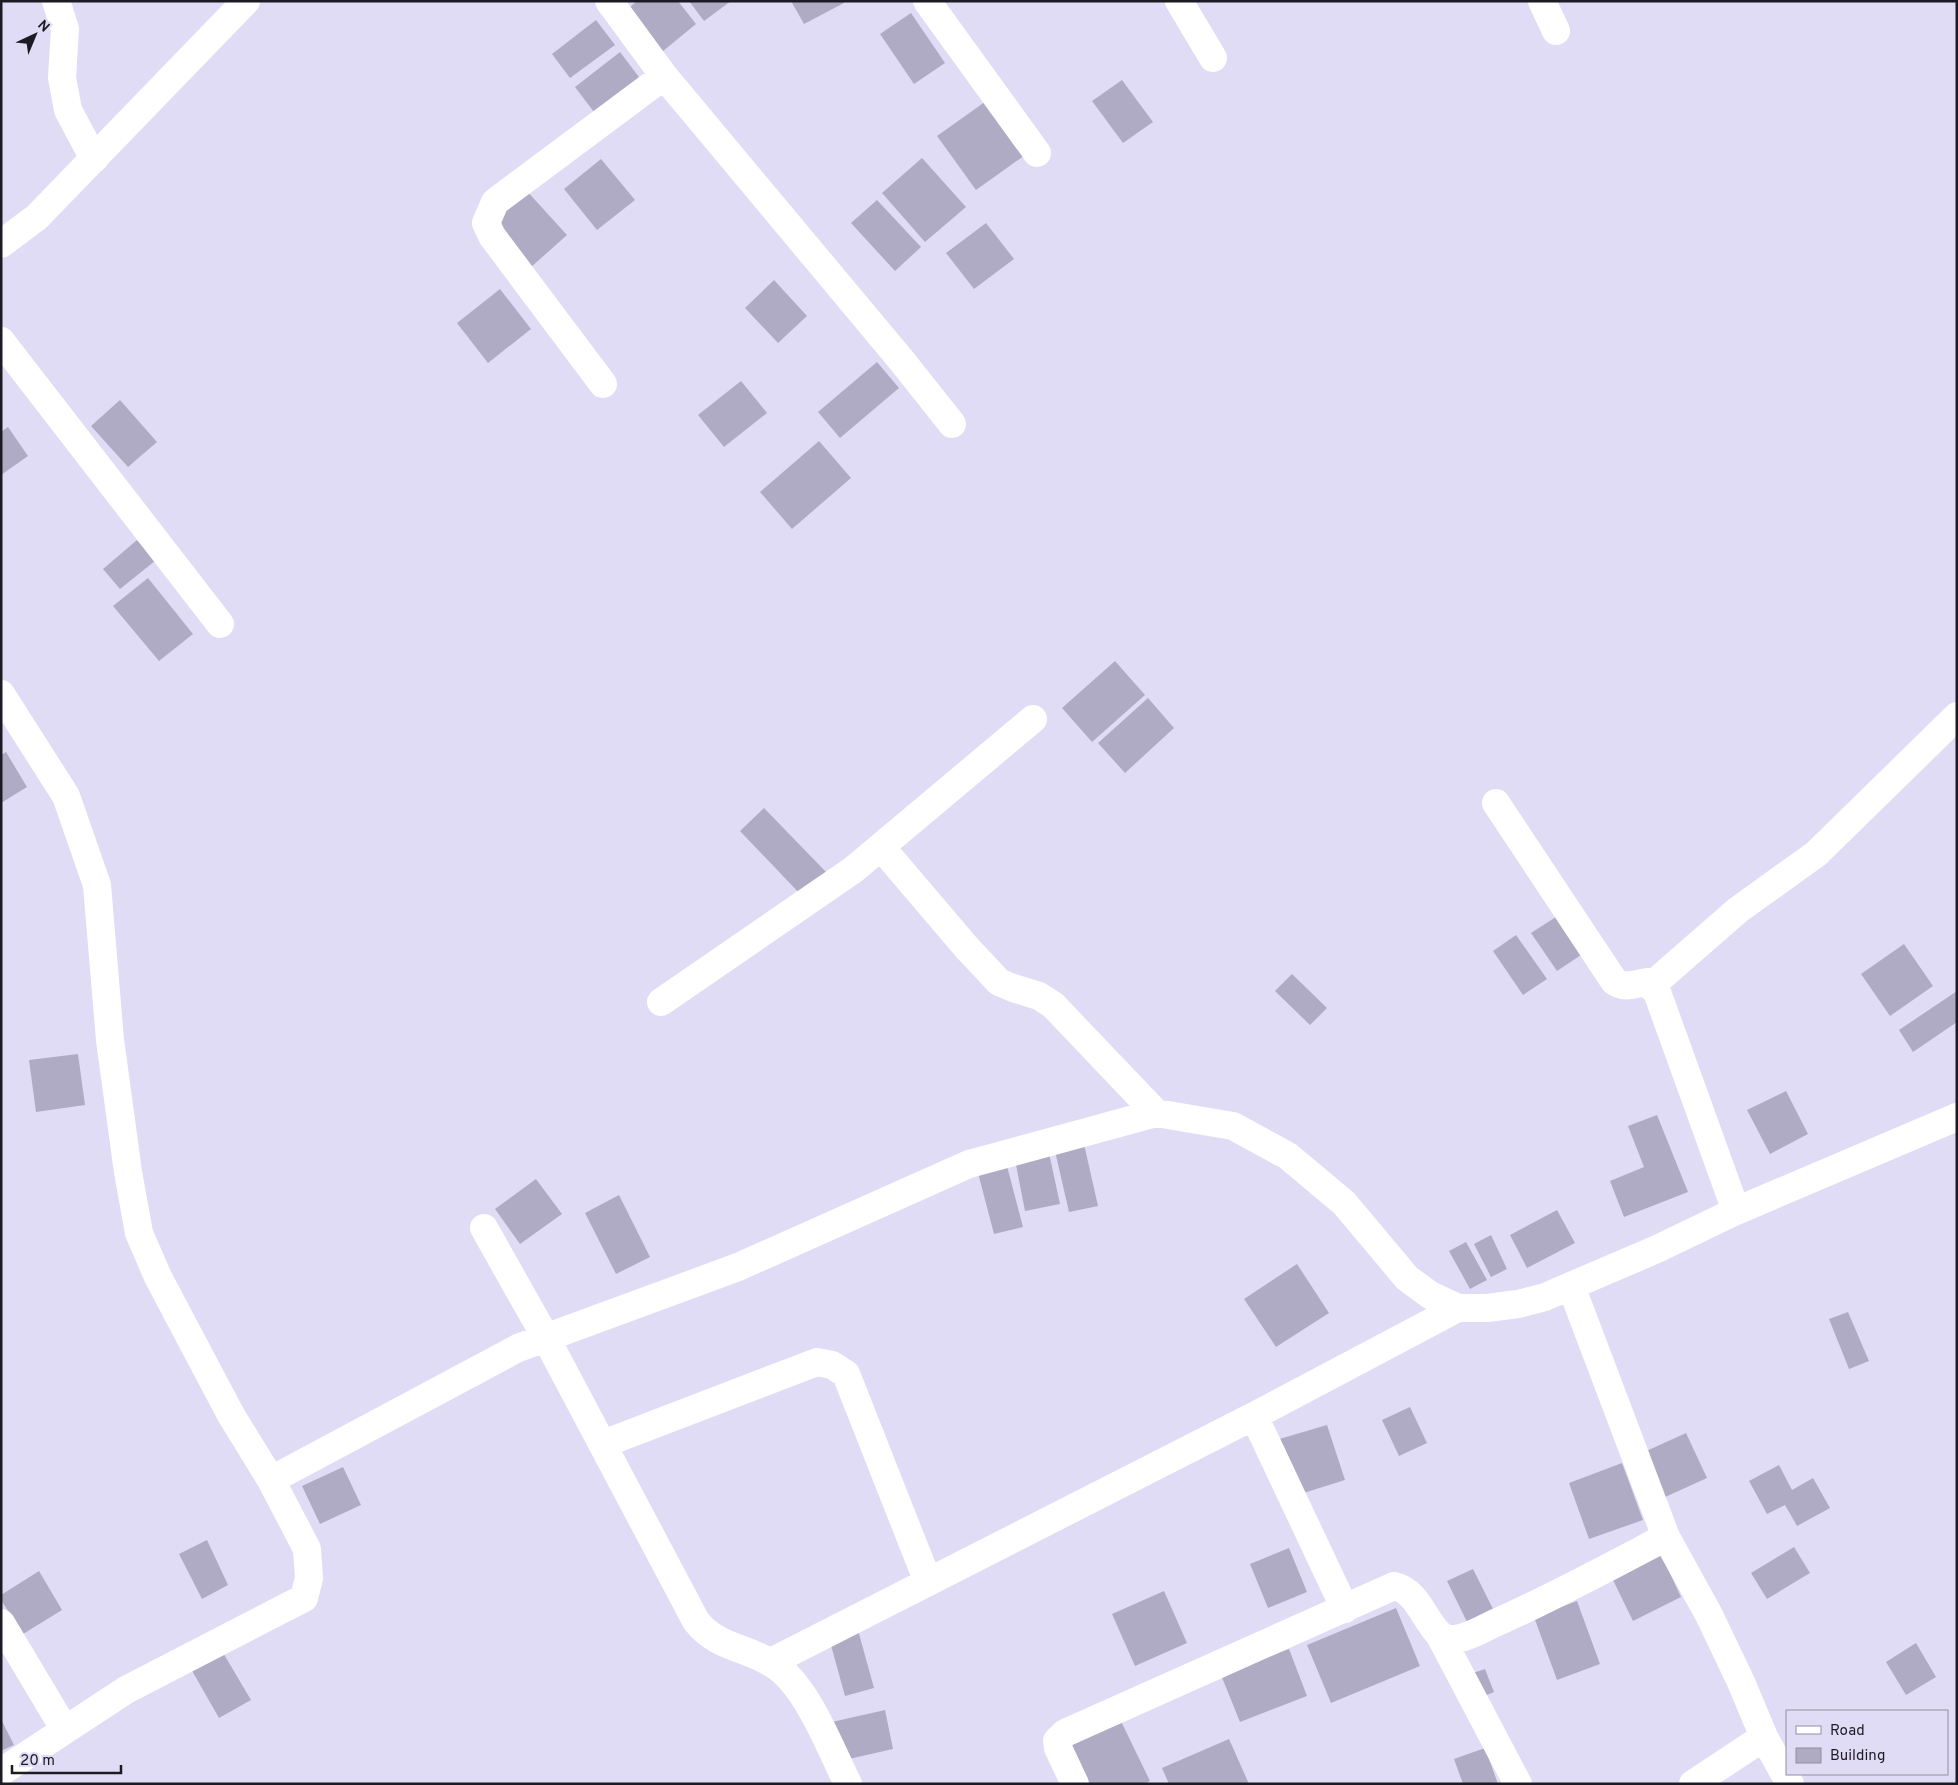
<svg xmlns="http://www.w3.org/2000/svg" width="1958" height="1785" viewBox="0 0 1958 1785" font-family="Overpass,sans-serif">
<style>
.building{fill:#b0abc4}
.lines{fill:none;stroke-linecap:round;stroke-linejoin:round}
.minor{stroke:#fff;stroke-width:28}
.tertiary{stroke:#fff;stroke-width:28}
</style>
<rect width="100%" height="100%" fill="#e1dcf6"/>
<path class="building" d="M637,1h41l18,23 -39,32 -34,-43z
M689,1h42l-27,20z
M791,1h53v2l-40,21z
M911,13l34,50 -31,21 -34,-50z
M596,20l19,25 -45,33 -18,-24z
M620,52l22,29 -45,35 -22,-29z
M1122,80l31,42 -30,21 -31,-42z
M989,99l39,54 -52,37 -39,-54z
M922,158l44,49 -41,35 -43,-49z
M601,159l34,41 -38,30 -33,-41z
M525,189l42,46 -37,33 -41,-46z
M877,200l44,47 -26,24 -44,-48z
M986,223l28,36 -40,30 -28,-36z
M774,280l33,36 -29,27 -33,-35z
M500,289l31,40 -43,34 -31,-40z
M877,362l22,26 -59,50 -22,-26z
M741,381l26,32 -43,34 -26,-32z
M120,400l37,42 -29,25 -37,-41z
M8,427l20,29 -27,19v-43z
M819,441l32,37 -59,51 -32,-37z
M137,540l18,21 -35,28 -17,-20z
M148,578l45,56 -34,27 -46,-55z
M1115,661l30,34 -53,47 -30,-34z
M1148,698l26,30 -49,45 -27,-30z
M6,752l21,35 -26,16v-48z
M764,808l62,64 -24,24 -62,-65z
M1559,915l25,38 -27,18 -26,-38z
M1516,935l31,44 -24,16 -30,-44z
M1904,944l29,42 -43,30 -29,-42z
M1292,974l35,34 -17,17 -35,-34z
M1957,991v31l-44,30 -14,-22z
M78,1054l7,51 -49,7 -7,-52z
M1786,1091l22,43 -38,20 -23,-44z
M1657,1115l31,77 -64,25 -14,-36 34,-14 -16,-41z
M1084,1144l14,62 -29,6 -14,-61z
M1049,1153l11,51 -35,7 -10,-51z
M1007,1166l16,61 -29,7 -16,-61z
M536,1179l26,35 -42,30 -25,-35z
M619,1195l31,62 -34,17 -31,-61z
M1557,1210l18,33 -48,25 -17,-33z
M1491,1235l16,34 -16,8 -17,-33z
M1466,1242l21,38 -17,9 -21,-38z
M1297,1264l32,49 -53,34 -32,-48z
M1848,1312l21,49 -20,8 -20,-50z
M1410,1407l17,36 -28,13 -17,-36z
M1327,1425l18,55 -51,16 -18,-56z
M1686,1433l21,45 -44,20 -21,-45z
M1622,1463l21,57 -54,19 -20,-56z
M1779,1465l13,25 21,-12 17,30 -33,18 -12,-21 -18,9 -18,-33z
M343,1467l18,38 -41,19 -18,-38z
M207,1540l21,45 -26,14 -23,-45z
M1794,1547l16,26 -43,26 -16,-26z
M1289,1548l18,44 -39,16 -18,-44z
M1660,1552l21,45 -48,24 -22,-45z
M1473,1569l20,40 -26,13 -20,-41z
M39,1571l23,39 -39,24 -22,-34v-5z
M1164,1591l23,52 -52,23 -23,-52z
M1577,1601l23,63 -43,16 -23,-63z
M1396,1608l24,58 -89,37 -24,-58z
M858,1630l16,58 -29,8 -16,-58z
M1916,1643l20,34 -30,18 -20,-33z
M1289,1649l18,47 -67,26 -19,-47z
M222,1651l29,49 -32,18 -28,-49z
M1485,1669l9,23 -15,6 -9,-24z
M885,1710l8,39 -53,12 -8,-39z
M1118,1715l32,66 -6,3h-55l-22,-44z
M1,1719l13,26 -13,6z
M1229,1739l20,45h-80l-7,-16z
M1485,1748l13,36h-35l-9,-25z"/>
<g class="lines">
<path class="minor" d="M56,1l9,28 -3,49 6,32 26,49
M609,1l55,75 238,285 50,63
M927,1l110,152
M1179,1l34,57
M1542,1l14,30
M1,341l219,283
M603,384l-111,-148 -6,-13 9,-21 169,-126
M1,694l65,102 31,89 13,155 18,132 11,61 19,44 73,138 40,65 36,69 2,29 -5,20 -178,92 -125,82
M1496,803l118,178c10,8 21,3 33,1l10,10 79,219
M881,847l86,101 32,34 14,6 26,8 14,9 103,108
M1652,985l86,-75 78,-56 141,-138
M661,1002l192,-132 180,-151
M484,1228l62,110 150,283c20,26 49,26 75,42 35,19 59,85 77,121
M1571,1286l95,251 43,78 32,67 23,55 26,47
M1254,1416l91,193
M603,1444l214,-82 15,3 14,9 82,208
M271,1480l247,-132 220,-81 231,-103 187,-51 77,13 55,30 56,47 63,75 23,17 28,13h29l31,-4 27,-7 112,-48 79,-38 221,-94
M1,1623l64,107
M1439,1634l79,150
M771,1662l483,-246 204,-108
M1075,1784l-17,-36 -1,-7 8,-8 329,-147c28,5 34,51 56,53 14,1 30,-9 43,-15 59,-26 116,-57 173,-87
M1693,1784l71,-47"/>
<path class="tertiary" d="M1,244l36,-27 209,-216"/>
</g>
<rect width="1958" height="1785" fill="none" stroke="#1c1a23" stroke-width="5"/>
<rect x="1786" y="1710" width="162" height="65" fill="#e1dcf6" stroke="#928ea2"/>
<rect x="1796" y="1726" width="25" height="8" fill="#ffffff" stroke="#928ea2"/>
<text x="1830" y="1735" font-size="15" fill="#1c1a23">Road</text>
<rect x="1796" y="1748" width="25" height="15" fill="#b0abc4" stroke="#928ea2"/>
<text x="1830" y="1760" font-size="15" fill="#1c1a23">Building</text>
<g transform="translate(35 35) rotate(44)" stroke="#e1dcf6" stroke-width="4" paint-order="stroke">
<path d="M0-4L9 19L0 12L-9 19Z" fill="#1c1a23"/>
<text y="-8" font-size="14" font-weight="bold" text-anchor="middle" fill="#1c1a23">N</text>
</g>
<path d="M12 1765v8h109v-8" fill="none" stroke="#1c1a23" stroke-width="2.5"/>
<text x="20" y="1765" font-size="15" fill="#1c1a23" stroke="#e1dcf6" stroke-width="4" paint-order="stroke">20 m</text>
</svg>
